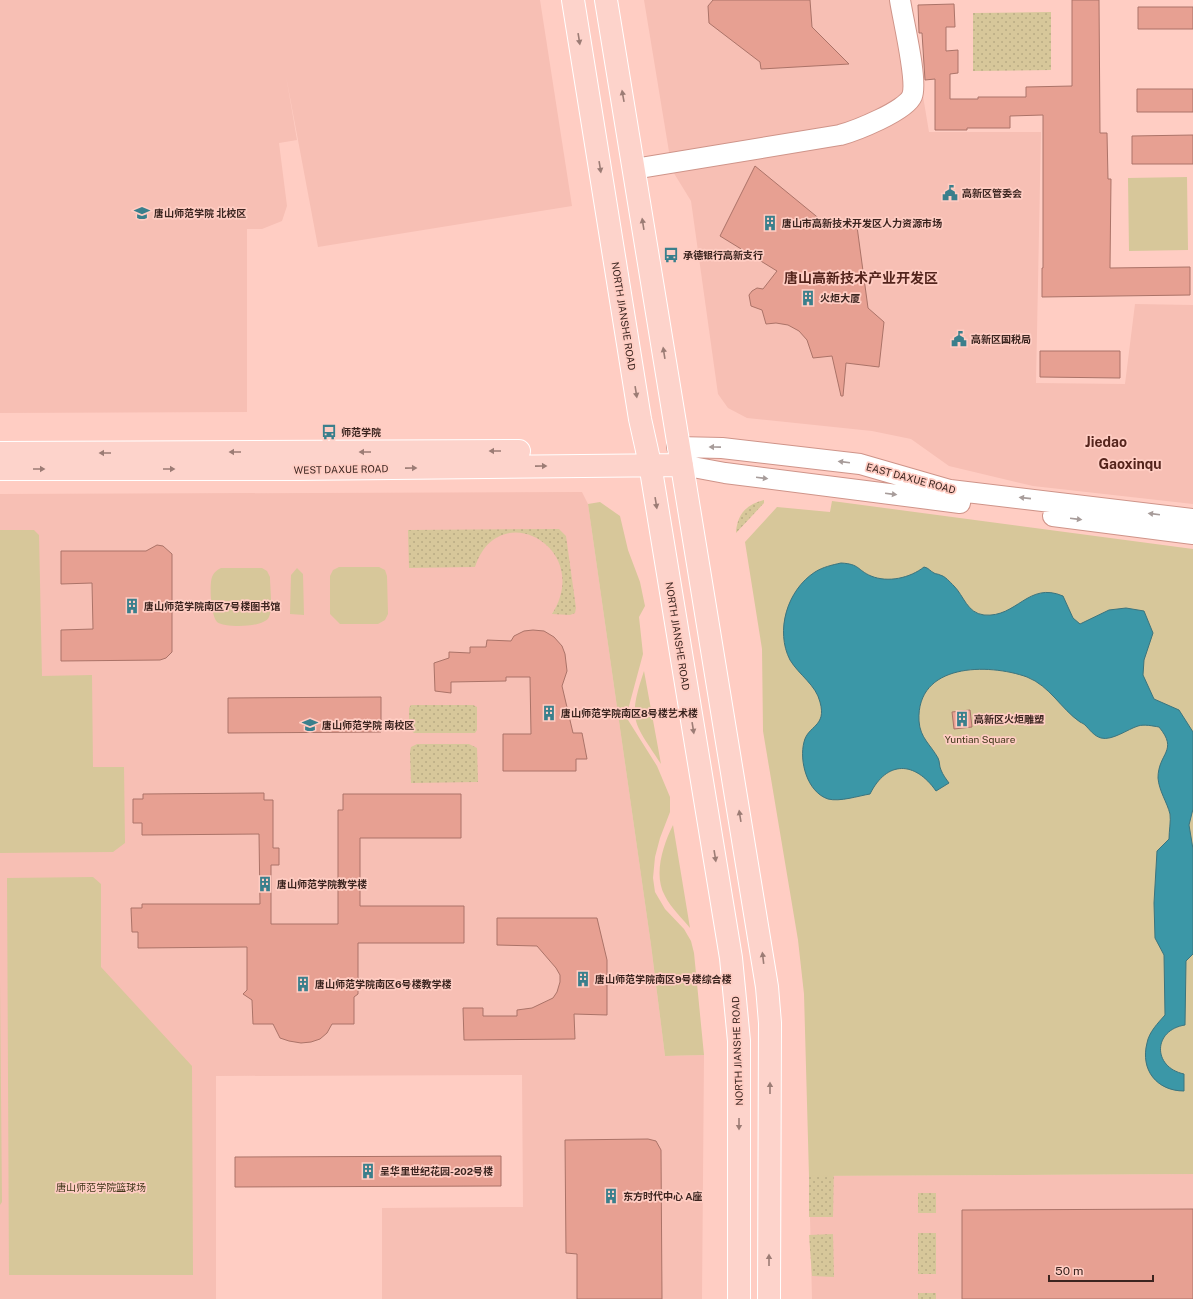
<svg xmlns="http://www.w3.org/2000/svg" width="1193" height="1299" viewBox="0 0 1193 1299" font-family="'Public Sans','Noto Sans SC',sans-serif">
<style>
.built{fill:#f7bfb4}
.grass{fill:url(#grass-dots)}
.green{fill:#d7c79a}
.water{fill:#3b97a7;stroke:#3b747e}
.building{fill:#e7a092;stroke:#ab7368}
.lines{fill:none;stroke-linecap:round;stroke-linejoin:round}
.minor-casing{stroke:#cf9489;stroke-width:22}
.major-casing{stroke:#fff;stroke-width:24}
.minor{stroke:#fff;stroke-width:20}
.major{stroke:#fdd3cb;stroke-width:22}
.oneway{fill:#9c7c75}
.oneway2{fill:#a79c9a}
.labels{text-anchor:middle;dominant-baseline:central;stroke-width:3.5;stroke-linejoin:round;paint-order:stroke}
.poi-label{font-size:10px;font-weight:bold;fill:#3b241f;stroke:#ffcdc3;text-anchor:start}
.street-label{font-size:10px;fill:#3b241f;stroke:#ffcdc3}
.park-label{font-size:10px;fill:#3f3618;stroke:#ffcdc3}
.district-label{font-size:14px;font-weight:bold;fill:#54241c;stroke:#ffcdc3}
</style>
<defs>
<pattern id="grass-dots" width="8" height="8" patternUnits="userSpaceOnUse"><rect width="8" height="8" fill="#d7c79a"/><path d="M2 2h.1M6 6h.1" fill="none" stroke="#b9ab84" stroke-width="1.8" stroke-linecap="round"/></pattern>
</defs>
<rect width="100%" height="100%" fill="#ffcdc3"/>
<path class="built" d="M0,0h540l32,206 -254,41 -32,-171 11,64 -18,3 8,63 -5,15 -20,8h-15v183l-247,1z
M644,0h263l22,132h112l-5,251 89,1 10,-80 58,1v199l-160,-18 -84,-20 -38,-27 -39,-8 -125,-13 -19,-10 -10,-14 -27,-193 -19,-31z
M582,492l6,12 63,441 14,111 39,-1 -2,244h-320v-91l141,-1 -1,-132 -306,1v223h-216v-805z
M1193,1174v125h-381l-3,-123z"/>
<path class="grass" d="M1051,12v58l-78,1v-58z
M764,500v3l-28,30c1,-18 10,-29 28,-33z
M559,529l7,7 10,72 -1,5 -5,2 -18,-1c42,-66 -54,-119 -77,-47l-66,1 -1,-38z
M411,705h62l4,2v23l-2,3h-61l-5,-5v-20z
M417,744h52l8,4 1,34 -67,1 -1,-31 1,-5z
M809,1138l25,24 -1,55h-24z
M918,1193h18v20h-18z
M918,1233h18v41h-18z
M833,1234l1,43 -22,-1 -3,-41z
M918,1293h18v6h-18z"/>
<path class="green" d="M1187,177l1,73 -59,1 -1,-73z
M832,501l361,48v625l-384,2 -5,-182 -6,-54 -35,-209 -1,-82 -17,-107 32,-35 53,5z
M600,502l20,14 8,34 12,32 5,24 -6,11 4,37 -14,52 -1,14 29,46 13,31v15l-10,26 -5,19 -2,21 2,14 10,17 19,20 7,12 3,12 10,102 -39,1 -14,-111 -63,-441z
M0,530h34l5,5 3,141 50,-1 1,92h31l1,76 -12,9 -113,1z
M339,567h40l6,3 2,6 1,38 -3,6 -7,4h-38l-10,-10v-38l3,-6z
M221,568h41l5,3 3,6c0,10 3,32 -1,40 -5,11 -44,11 -52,5 -6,-6 -8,-37 -5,-45 2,-5 5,-7 9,-9z
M297,568l6,6 1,41 -14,-1 1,-39z
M644,671l17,93c-27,-42 -34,-42 -17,-93z
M673,825l17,103c-8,-10 -19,-20 -25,-32 -12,-21 -2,-51 8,-71z
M93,877l8,7v83l91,99 1,209h-184l-2,-397z
M0,980l2,222 -2,3v-226z"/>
<path class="water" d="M841,563c19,1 16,7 30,13 17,7 39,2 53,-9 5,1 6,4 10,6 1,1 5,1 6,2 5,1 10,7 14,11 10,10 13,27 30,29 33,3 44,-34 79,-19l10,22 7,6 29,-14 17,-2 18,3 9,22 -9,27 -1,15 11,24 25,11 14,22v77l-4,16 4,24v105l-7,7 -1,64c-32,5 -33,42 -1,49v17c-27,0 -44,-21 -37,-48 2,-11 11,-20 18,-28l-1,-60 -9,-17 -1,-35 3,-52 12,-12c0,-8 2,-18 1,-25 -3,-12 -11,-23 -12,-36 0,-25 21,-27 1,-51 -6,-1 -15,-3 -21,-1 -10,3 -26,15 -37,12 -7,-2 -11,-8 -16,-13 -1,-1 -3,-2 -5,-3 -19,-13 -30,-36 -53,-45 -39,-14 -111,-14 -108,44 1,17 12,24 19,37 2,4 1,8 3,12 2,5 5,9 8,13l-13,8c-21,-30 -49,-31 -66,3 -12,2 -30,8 -42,5 -21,-7 -29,-38 -24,-57 4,-17 23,-15 16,-40 -4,-17 -21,-27 -30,-42 -15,-29 -3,-70 25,-88 8,-5 17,-7 26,-9z"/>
<path class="building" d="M713,0h97l2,27 37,37 -88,5 -1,-7 -51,-39 -1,-17z
M1072,0h27l1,133h7l1,46h3l-1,89 80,-1v28l-148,2v-29h1v-153l-33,1v12h-43v2h-32v-51l-10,1 -3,-47h-3l-1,-28 36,-1 1,23h-9v24l12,-1v23l-8,1v25h28v-2h48v-10l46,-1z
M1138,7h55v22h-55z
M1137,89h56v23h-56z
M1193,135v29h-61v-28z
M755,166l72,59 29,-6 12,89 16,14 -5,45 -33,-4 -3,33h-2l-9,-40 -19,2 -6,-18 -8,-9 -11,-6 -12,-2 -10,1 -4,-14 -11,-4 -2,-11 3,-4 5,-3 6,1 14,-18 -57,-35z
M1040,351h80v27l-80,-1z
M157,545l6,1 9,8v98l-6,6 -6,2 -99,1v-31l32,-1 -1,-46 -31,1v-33h85z
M533,630l11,1 10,6 8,9 3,8 2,17 -5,15 11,47h9l5,26h-11v12h-73v-37h28l-1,-57h-24v4l-55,1v11l-16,-2 -1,-28 15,-5v-6l21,1v-6h16l1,-7 24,1 3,-5 10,-5z
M381,697v35l-153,1v-35z
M970,710l2,17 -18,2 -2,-17z
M264,793v7h9v48h6v17h-8v59h67v-114h5v-16h118v44h-101v68h104v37h-106v51l-4,3v27h-22l-5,9 -7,6 -9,3 -10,1 -12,-2 -9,-3 -7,-14h-20l-1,-24 -9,-6 4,-4v-43l-109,1v-16h-6l-1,-24h11v-4h118l-1,-70 -117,1v-12h-9v-24h10v-5z
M497,918h100l10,42v55l-33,-1 1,25 -111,1 -1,-32h20v8h34v-6l15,-2 21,-10 4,-6 3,-10v-7l-4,-7 -19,-22 -40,-1z
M648,1139l8,2 5,9 1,149h-85v-45l-11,-1 -1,-113z
M501,1156v30l-266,1v-30z
M1193,1209v90h-231v-89z"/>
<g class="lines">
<defs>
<path id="minor" d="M634,169l206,-34c15,-4 66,-24 72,-39 6,-15 -9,-76 -12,-96
M677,447l45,1 138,16 90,26 243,29
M682,465l43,8 235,30
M1053,516l140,18"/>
<path id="major" d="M573,0l67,419 10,45 81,494 8,83v258
M606,0l161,987 3,36 -1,276
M0,453l519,-2
M0,469h298l384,-4"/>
</defs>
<use href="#minor" class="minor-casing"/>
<use href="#major" class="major-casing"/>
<use href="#minor" class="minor"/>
<use href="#major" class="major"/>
</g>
<defs><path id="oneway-solid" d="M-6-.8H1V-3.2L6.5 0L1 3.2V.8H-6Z"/></defs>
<g class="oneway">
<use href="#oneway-solid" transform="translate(579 39) rotate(81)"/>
<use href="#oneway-solid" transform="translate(623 96) rotate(-100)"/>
<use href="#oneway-solid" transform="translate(600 167) rotate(81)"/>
<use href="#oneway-solid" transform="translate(643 224) rotate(-99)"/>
<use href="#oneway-solid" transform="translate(664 353) rotate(-99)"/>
<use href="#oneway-solid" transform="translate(636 392) rotate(81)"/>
<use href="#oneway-solid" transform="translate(495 451) rotate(180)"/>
<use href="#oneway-solid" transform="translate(235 452) rotate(180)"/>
<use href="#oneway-solid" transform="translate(365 452) rotate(180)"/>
<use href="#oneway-solid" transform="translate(105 453) rotate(180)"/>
<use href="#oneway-solid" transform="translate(541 466) rotate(-1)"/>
<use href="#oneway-solid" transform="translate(411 468) rotate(-1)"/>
<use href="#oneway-solid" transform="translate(39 469)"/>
<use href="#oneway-solid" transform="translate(169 469)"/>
<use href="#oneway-solid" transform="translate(656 503) rotate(81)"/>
<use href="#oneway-solid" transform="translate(693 728) rotate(81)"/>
<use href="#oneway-solid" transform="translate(740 816) rotate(-99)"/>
<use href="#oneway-solid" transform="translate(715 856) rotate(81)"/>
<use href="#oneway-solid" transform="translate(763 958) rotate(-97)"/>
<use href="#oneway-solid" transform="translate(770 1088) rotate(-90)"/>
<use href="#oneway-solid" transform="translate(739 1124) rotate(90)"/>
<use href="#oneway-solid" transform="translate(769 1260) rotate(-90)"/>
</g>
<g class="oneway2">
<use href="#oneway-solid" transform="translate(715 447) rotate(-179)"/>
<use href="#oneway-solid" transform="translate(844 462) rotate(-173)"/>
<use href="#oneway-solid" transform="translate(762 478) rotate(7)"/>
<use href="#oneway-solid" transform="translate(891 494) rotate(7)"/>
<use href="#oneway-solid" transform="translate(1025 498) rotate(-174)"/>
<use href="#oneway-solid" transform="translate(1154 514) rotate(-173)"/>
<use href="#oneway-solid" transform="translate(1076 519) rotate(7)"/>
</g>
<defs>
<symbol id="civic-bare" viewBox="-9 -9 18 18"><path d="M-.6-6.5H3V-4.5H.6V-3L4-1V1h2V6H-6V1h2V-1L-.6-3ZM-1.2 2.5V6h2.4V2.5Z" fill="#3a7f8c" stroke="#ffcdc3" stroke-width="2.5" paint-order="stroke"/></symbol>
<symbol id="university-bare" viewBox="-9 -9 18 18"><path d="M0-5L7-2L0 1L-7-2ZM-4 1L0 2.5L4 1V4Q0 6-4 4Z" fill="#3a7f8c" stroke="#ffcdc3" stroke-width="2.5" paint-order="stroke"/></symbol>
<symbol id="building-bare" viewBox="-9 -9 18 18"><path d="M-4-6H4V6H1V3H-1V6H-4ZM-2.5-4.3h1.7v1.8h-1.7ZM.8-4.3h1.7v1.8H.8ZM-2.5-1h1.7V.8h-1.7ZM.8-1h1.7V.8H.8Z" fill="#3a7f8c" stroke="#ffcdc3" stroke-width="2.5" paint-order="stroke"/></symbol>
<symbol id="bus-bare" viewBox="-9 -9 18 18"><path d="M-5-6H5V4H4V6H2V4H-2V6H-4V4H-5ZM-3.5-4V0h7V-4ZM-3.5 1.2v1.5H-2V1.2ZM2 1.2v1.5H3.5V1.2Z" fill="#3a7f8c" stroke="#ffcdc3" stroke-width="2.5" paint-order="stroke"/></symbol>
</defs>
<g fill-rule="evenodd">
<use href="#civic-bare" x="939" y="182" width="22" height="22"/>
<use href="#university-bare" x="131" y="202" width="22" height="22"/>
<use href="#building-bare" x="759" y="212" width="22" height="22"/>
<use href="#bus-bare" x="660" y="244" width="22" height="22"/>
<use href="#building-bare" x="797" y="287" width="22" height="22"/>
<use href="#civic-bare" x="948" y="328" width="22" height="22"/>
<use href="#bus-bare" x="318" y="421" width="22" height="22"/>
<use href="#building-bare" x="121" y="595" width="22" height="22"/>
<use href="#building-bare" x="538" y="702" width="22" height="22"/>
<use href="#building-bare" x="951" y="708" width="22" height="22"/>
<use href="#university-bare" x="299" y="714" width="22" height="22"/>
<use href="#building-bare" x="254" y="873" width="22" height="22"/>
<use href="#building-bare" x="572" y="968" width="22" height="22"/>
<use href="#building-bare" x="292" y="973" width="22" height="22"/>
<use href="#building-bare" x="357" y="1160" width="22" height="22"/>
<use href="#building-bare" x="600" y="1185" width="22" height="22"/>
</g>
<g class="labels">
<g class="poi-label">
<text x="962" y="193">高新区管委会</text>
<text x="154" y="213">唐山师范学院 北校区</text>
<text x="782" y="223">唐山市高新技术开发区人力资源市场</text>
<text x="683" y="255">承德银行高新支行</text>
<text x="820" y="298">火炬大厦</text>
<text x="971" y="339">高新区国税局</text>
<text x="341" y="432">师范学院</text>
<text x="144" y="606">唐山师范学院南区7号楼图书馆</text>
<text x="561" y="713">唐山师范学院南区8号楼艺术楼</text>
<text x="974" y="719">高新区火炬雕塑</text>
<text x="322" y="725">唐山师范学院 南校区</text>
<text x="277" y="884">唐山师范学院教学楼</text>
<text x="595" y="979">唐山师范学院南区9号楼综合楼</text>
<text x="315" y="984">唐山师范学院南区6号楼教学楼</text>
<text x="380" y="1171">呈华里世纪花园-202号楼</text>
<text x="623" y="1196">东方时代中心 A座</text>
</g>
<g class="street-label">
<text transform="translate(624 316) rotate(81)">NORTH JIANSHE ROAD</text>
<text transform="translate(341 469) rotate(-1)">WEST DAXUE ROAD</text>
<text transform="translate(911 478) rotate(15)">EAST DAXUE ROAD</text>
<text transform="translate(678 636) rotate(81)">NORTH JIANSHE ROAD</text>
<text transform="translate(737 1051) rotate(-92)">NORTH JIANSHE ROAD</text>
</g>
<g class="park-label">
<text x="980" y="739">Yuntian Square</text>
<text x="101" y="1187">唐山师范学院篮球场</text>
</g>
<g class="district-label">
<text x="861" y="278">唐山高新技术产业开发区</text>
<text x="1106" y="442">Jiedao</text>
<text x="1130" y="464">Gaoxinqu</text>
</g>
</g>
<path d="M1049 1275v6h104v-6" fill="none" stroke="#3b241f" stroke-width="2"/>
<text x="1055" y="1275" font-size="12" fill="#3b241f" stroke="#ffcdc3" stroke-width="3" paint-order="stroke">50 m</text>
</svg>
